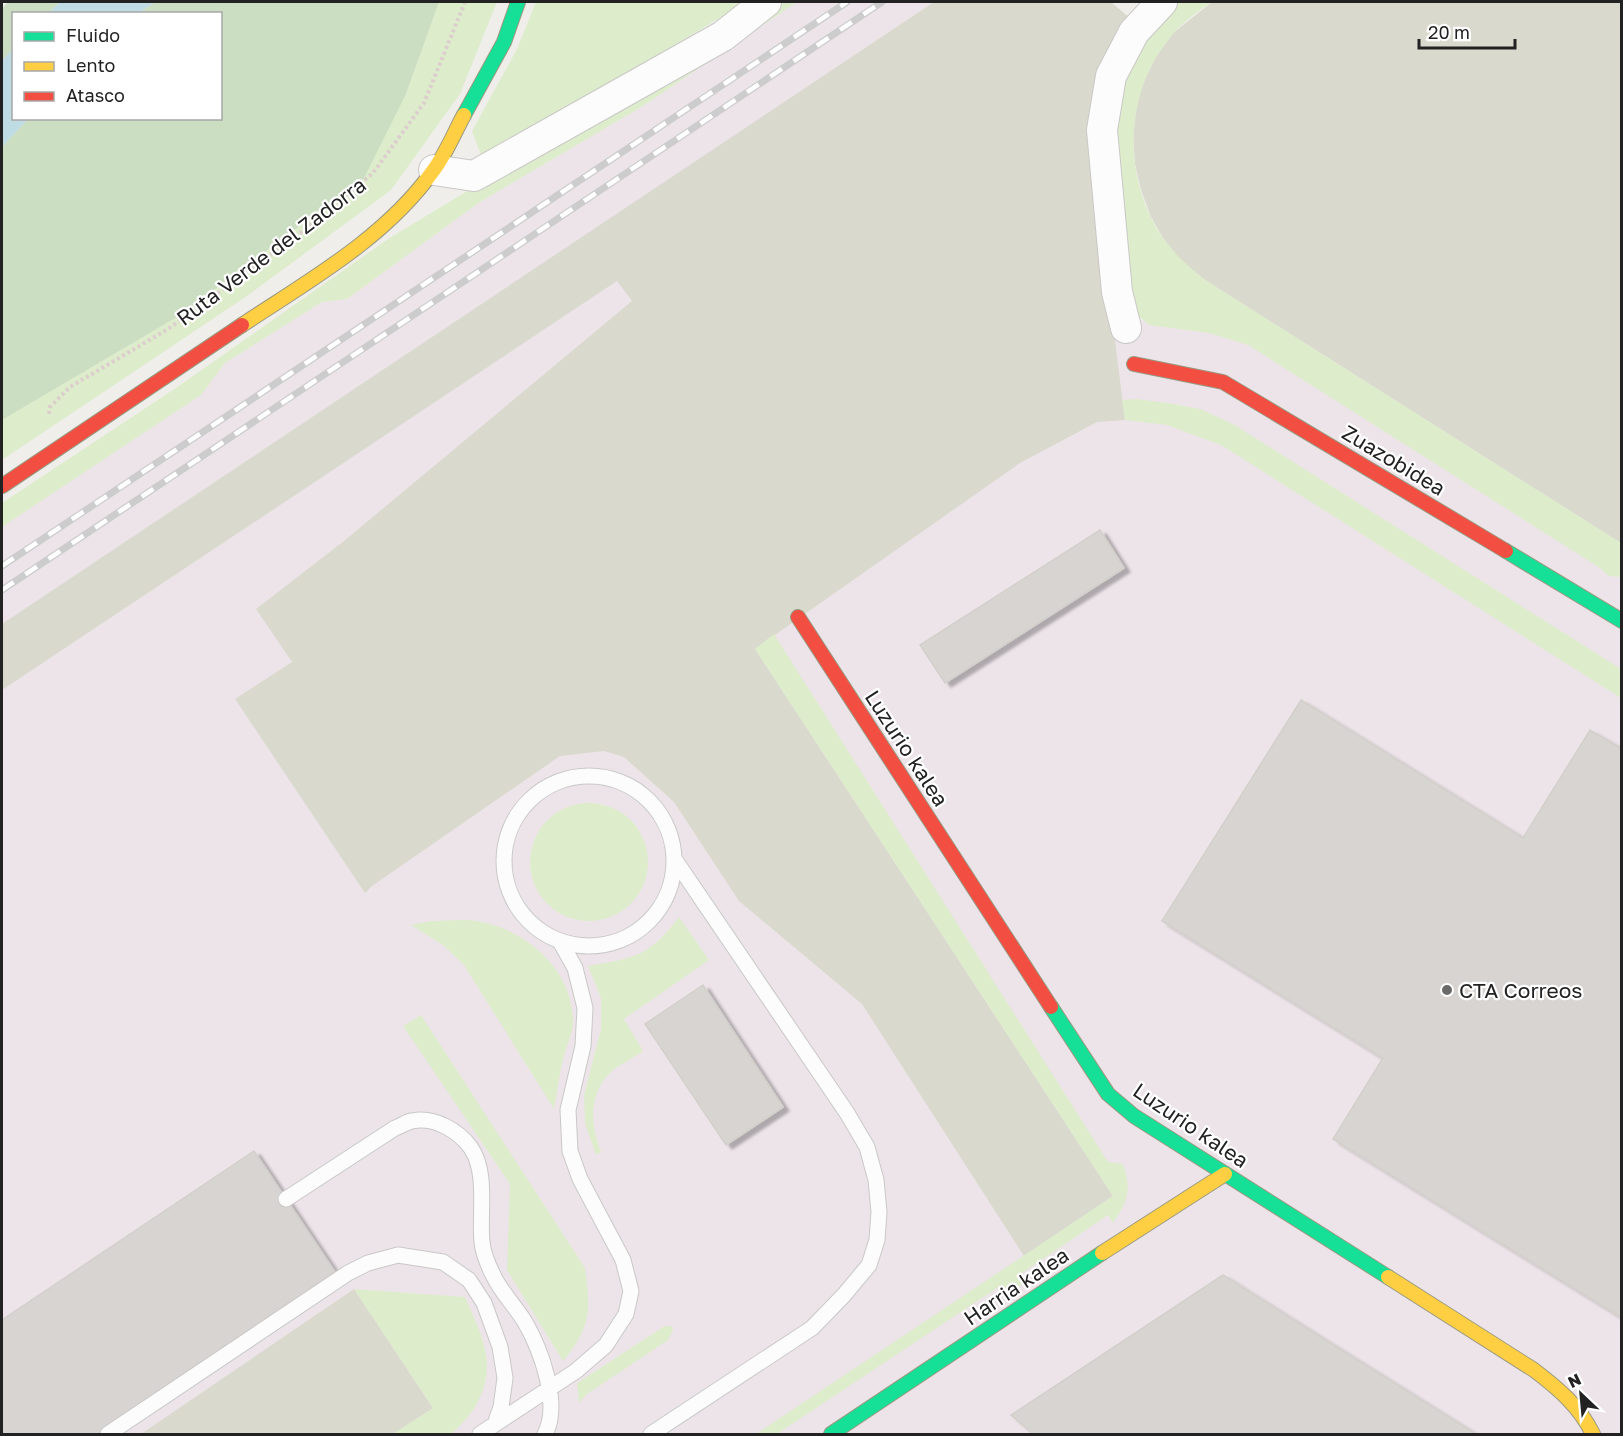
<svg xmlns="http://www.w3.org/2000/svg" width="1623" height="1436" viewBox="0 0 1623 1436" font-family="'Golos Text',sans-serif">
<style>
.industrial{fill:#ede4e9}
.construction{fill:#d9d9cd}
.grass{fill:#ddeccb}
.forest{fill:#cbdec1}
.water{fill:#bfdbe3}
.building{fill:#d7d4d2;stroke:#d3d0cc;stroke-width:1.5;filter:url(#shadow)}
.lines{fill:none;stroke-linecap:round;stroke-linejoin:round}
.lane-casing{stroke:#c9c8c7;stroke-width:17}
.street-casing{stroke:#c9c8c7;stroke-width:32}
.fast-casing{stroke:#999a82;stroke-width:16}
.slow-casing{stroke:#999a82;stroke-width:16}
.jam-casing{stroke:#999a82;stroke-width:16}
.path{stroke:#dccecd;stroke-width:4;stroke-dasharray:3 3;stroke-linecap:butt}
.lane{stroke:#fdfcfc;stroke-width:15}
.street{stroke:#fdfcfc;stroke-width:30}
.fast{stroke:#16e098;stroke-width:14}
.slow{stroke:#ffcf43;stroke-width:14}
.jam{stroke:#f24e42;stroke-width:14}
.rail-casing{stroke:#ccc;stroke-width:7}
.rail{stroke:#fff;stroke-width:4.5;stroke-dasharray:14;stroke-linecap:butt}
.poi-dot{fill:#6a6968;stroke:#fff;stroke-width:2}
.labels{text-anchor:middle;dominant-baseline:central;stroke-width:4.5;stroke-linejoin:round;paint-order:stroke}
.street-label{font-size:21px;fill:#222;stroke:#fff}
.poi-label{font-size:21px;fill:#222;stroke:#fff;text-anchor:start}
</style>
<defs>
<filter id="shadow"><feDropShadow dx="6" dy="4" stdDeviation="1.5" flood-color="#0004"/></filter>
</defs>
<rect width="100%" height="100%" fill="#f0eeeb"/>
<path class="industrial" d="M797,2h314l2,322 29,-4 7,5 56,-45 7,-278h409v1432h-1619v-907l199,-132 24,-32 97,-61 25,-3 133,-97 163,-96z"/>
<path class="construction" d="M934,2h177l20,17 -18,306 12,95 -28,2 -77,41 -265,186 358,547 -89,60 -162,-252 -123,-103 -65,-99 -50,-45 -20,-6 -44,5 -188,130 -7,7 -130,-194 57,-37 -36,-53 88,-68 288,-240 -15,-20 -615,409v-66z
M1212,2h409v541l-416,-263 -24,-19 -18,-23 -12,-21 -10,-27 -6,-26 -2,-28 3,-26 6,-24 13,-28 18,-25z
M354,1289l79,119 -40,26h-252z"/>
<path class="grass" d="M439,2h58l-37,92 -69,96 -144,106 -245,164v-40l175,-103 229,-223z
M536,2h210l-174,105 -91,48 -9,-24 45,-82z
M780,2h17l-154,104 -163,96 -133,97 -25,3 -97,61 -24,32 -199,132v-24l174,-115 212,-149z
M1170,2h42c-14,9 -28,19 -39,32 -49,56 -52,143 -10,204 12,17 26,29 42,42l416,263v34l-12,-1 -9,-8 -352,-223 -39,-12 -60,-8 -20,-17 -20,-176 19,-71z
M1136,399l32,4 32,6 33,15 388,245v29l-400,-253 -54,-20 -42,-5 -3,-20z
M774,634l334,528 15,2c9,25 5,37 -10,59l-5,-8 -86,58 5,8 -20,14 -7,-9 -223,148h-21l357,-238 -358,-547z
M530 862a59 59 0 1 1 118 0a59 59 0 1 1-118 0Z
M679,917l30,43 -85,59 19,32c-11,8 -27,15 -35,24 -20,22 -17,52 -7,77l-5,3 -11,-32 -1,-28 17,-66v-31l-13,-32c47,-8 62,-10 91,-49z
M431,921c16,0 36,-3 51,1 46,10 89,47 91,97 1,13 -7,27 -10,40 -4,17 -6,34 -9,50l-90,-144 -21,-20 -32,-20z
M421,1015l164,253c6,43 6,59 -22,93l-56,-91 3,-86 -107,-158z
M354,1289l111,8c17,39 34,69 10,110 -5,9 -14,17 -21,25l-3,2h-58l40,-26z
M665,1326h6l2,4 -5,10 -81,54 -8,9 -2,-20z"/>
<path class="forest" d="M8,2h52l-11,11 -35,1 -1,35 -11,12v-52z
M155,2h284l-33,92 -42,84 -187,139 -175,103v-273l26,-28 192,-1v-104l-81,-1z"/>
<path class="water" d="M60,2h95l-16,11h-90z
M13,49l1,69 14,1 -26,28v-86z"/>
<path class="building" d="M1100,530l24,38 -179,115 -25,-38z
M1301,700l222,138 67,-108 32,19v569l-289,-179 50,-81 -221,-137z
M703,985l80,122 -57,38 -81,-121z
M254,1151l83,124 -239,159h-96v-114z
M1223,1275l93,59 160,100h-443l-22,-19z"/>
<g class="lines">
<defs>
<path id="lane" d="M504 861a85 85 0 1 1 170 0a85 85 0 1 1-170 0Z
M286,1199l109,-71c6,-2 11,-6 17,-7 22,-5 47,10 59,27 17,25 8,66 11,94 1,11 7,25 12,35 8,16 21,29 31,45 16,28 36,82 20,112
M108,1434l240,-161 20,-10 30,-8 45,7 26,18 15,23 16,44 5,31 -4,29 -6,17
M480,1434l96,-63 30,-26 20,-31 5,-23 -8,-31 -43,-81 -10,-28 -2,-41 15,-64 2,-38 -10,-40 -14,-25
M651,1434l161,-106 32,-33 25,-30 8,-25 2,-28 -3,-32 -9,-33 -20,-34 -172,-253"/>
<path id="street" d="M434,170l40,6 249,-140 43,-34
M1126,328l-9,-36 -15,-162 9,-54 23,-44 28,-30"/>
<path id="fast" d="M464,115l40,-73 14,-40
M1506,551l116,70
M1051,1007l57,87 26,22 254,161
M831,1434l271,-181"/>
<path id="slow" d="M242,325c68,-45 143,-87 191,-154 13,-17 21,-38 31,-56
M1102,1253l123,-79
M1388,1277l146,93c25,19 45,36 59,64"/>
<path id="jam" d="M1134,364l89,18 283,169
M2,486l240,-161
M798,617l253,390"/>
</defs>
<use href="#lane" class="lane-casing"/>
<use href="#street" class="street-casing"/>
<use href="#fast" class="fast-casing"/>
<use href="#slow" class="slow-casing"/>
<use href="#jam" class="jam-casing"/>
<path class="path" d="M49,414l1,-7 20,-20 98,-58 131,-95 74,-61 51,-70 41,-101"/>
<use href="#lane" class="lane"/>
<use href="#street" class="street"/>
<use href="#fast" class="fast"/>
<use href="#slow" class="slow"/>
<use href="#jam" class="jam"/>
<defs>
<path id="rail" d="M2,566l845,-564
M2,590l880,-588"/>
</defs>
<use href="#rail" class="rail-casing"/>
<use href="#rail" class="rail"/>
</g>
<circle class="poi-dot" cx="1447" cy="990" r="6"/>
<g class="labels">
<g class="street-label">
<text transform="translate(271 251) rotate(-37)">Ruta Verde del Zadorra</text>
<text transform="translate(1394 460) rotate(31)">Zuazobidea</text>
<text transform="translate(907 748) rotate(57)">Luzurio kalea</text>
<text transform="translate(1191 1125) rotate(34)">Luzurio kalea</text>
<text transform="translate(1016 1286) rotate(-34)">Harria kalea</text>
</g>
<g class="poi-label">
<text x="1459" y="990">CTA Correos</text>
</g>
</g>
<rect width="1623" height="1436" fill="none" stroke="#222222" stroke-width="6"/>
<rect x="12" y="12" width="210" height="108" fill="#ffffff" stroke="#a7a7a7" stroke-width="1.5"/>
<rect x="24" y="32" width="30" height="9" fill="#16e098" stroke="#a7a7a7" stroke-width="1.5"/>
<text x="66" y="42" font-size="18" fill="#222222">Fluido</text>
<rect x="24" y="62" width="30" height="9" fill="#ffcf43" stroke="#a7a7a7" stroke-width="1.5"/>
<text x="66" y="72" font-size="18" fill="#222222">Lento</text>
<rect x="24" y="92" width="30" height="9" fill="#f24e42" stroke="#a7a7a7" stroke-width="1.5"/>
<text x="66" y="102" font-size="18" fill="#222222">Atasco</text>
<g transform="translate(1581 1394) rotate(334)" stroke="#ffffff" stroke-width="4.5" paint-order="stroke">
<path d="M0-4.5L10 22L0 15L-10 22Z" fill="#222222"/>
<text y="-9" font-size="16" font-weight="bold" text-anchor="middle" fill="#222222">N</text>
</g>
<path d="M1419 39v9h96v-9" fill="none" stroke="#222222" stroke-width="3"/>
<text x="1428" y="39" font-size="18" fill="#222222" stroke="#ffffff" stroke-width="4.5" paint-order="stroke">20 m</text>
</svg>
